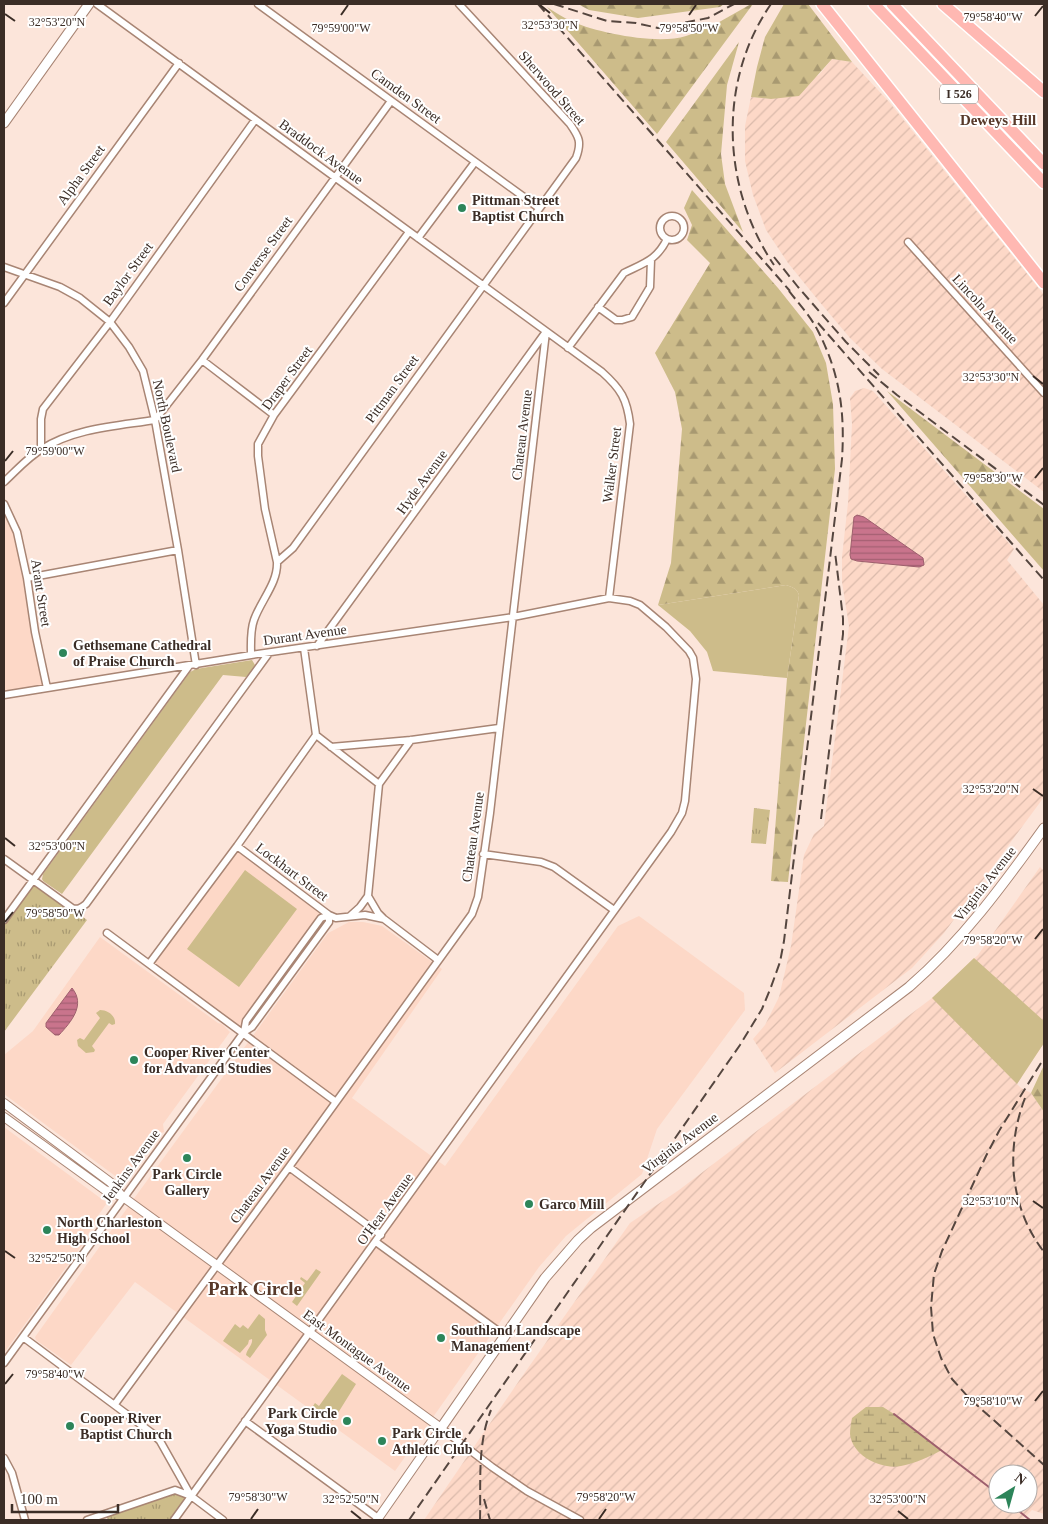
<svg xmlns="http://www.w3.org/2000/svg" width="1048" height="1524" viewBox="0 0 1048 1524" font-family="Georgia,serif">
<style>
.built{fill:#fdd8c7}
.industrial{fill:url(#industrial-furrows);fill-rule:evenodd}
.grass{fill:#cdbc8a}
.forest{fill:url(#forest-firs)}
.wetland{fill:url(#wetland-marsh)}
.park{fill:url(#park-tufts)}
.water{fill:url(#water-rules);stroke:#9e5f6d}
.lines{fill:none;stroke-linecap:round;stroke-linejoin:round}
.stream{stroke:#9e5f6d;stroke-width:2}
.minor-casing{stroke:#a88574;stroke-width:9}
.tertiary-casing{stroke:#a88574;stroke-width:10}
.secondary-casing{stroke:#a88574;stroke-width:11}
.motorway-casing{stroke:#fff;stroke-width:14}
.minor{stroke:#fff;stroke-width:6}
.tertiary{stroke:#fff;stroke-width:8}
.secondary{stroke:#fff;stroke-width:9}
.motorway{stroke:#ffb8b2;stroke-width:11}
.rail{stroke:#55463f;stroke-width:2;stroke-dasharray:10 5;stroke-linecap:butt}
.ticks{fill:none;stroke:#3b2d26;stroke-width:2}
.poi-dot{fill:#2d855a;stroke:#fff;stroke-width:2}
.labels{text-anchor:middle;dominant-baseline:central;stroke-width:4;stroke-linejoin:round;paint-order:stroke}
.shield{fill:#fff;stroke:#766c67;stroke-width:1}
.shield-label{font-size:12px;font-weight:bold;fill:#3b2d26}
.street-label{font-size:14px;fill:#3b2d26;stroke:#fff}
.poi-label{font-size:14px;font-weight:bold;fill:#3b2d26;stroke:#fff;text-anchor:start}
.neighbourhood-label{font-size:15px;font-weight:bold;fill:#57392a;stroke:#fff}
.district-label{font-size:19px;font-weight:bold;fill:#57392a;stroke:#fff}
.ticks-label{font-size:12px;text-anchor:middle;fill:#3b2d26;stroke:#fff;stroke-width:4;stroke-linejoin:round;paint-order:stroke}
</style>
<defs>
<pattern id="industrial-furrows" width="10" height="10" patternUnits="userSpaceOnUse" patternTransform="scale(1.25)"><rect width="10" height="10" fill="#fdd8c7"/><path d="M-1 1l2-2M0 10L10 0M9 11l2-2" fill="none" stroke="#dabaab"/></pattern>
<pattern id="forest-firs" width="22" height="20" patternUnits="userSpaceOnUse" patternTransform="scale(1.25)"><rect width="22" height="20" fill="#cdbc8a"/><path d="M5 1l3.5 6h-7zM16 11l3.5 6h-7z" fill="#a89971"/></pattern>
<pattern id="wetland-marsh" width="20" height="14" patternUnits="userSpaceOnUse" patternTransform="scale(1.25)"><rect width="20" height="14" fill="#cdbc8a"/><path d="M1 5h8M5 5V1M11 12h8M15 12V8" fill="none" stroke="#a89971"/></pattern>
<pattern id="park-tufts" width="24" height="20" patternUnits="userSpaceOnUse" patternTransform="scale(1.25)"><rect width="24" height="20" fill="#cdbc8a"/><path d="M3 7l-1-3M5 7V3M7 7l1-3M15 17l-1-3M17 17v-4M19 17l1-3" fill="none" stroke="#a89971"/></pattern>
<pattern id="water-rules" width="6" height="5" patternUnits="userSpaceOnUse" patternTransform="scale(1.25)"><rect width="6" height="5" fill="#c9748c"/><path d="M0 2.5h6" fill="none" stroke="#a46072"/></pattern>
</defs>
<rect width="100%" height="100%" fill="#fce5da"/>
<path class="built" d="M4,507l13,25 30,156 -43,6z
M237,846l92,69 -8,3 -75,103 -2,11 -95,-68z
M639,916l105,77 1,17 -88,119 -15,45 -76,62 -27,31 -144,204 -260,-189 -64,83 -35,-25 -1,-3 103,-144 179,-245 11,-15 6,-3 15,-8h14l19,4 60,43 -90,129 93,68 173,-240z
M100,937l118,86 4,1 8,8 -67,92 1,8 -9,3 -33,46 -118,-87v-39l29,-24z
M4,1127l103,76 -10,14 -14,27 -79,109z"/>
<path class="industrial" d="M832,59l20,3 38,41 154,192v197l-162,-123 -32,-31 -32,-38 -30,-37 -22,-33 -13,-35 -8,-34v-35l6,-29 20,2 48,-24z
M864,388l9,3 141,158 -7,11 37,45v192l-100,136 -32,35 -137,105 -22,-34 12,-14 14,-28 12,-51 13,-91 10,-21 10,-8 25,-200 -7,-44v-25l6,-54 4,-79 -2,-26 5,-7z
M1040,867l4,4v172l-27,41 4,4 10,5 13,19v402l-12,-4 -10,10h-598l97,-142 109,-155 49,-33 253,-192 46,-43zM998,1474h30v30h-30z"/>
<path class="grass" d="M786,585c6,2 11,3 13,10l-12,83 -74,-7 -6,-19 -17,-21 -32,-26z
M252,660l3,5 -1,4 -8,8 -23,-2 -161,219 -19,-13 -1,-2 1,-5 147,-202 6,-3z
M245,870l52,39 -58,78 -52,-38z
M974,958l70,63v22l-27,41 -85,-86z
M100,1010c8,0 16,6 15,14l-3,1 -3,-2 -17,23 3,4 -1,2 -8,1 -8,-7 -1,-6 3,-2 4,2 16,-22 -4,-5z
M316,1269l5,3 -24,34 -5,-4 13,-19 -5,-4 1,-2 6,4z
M259,1314l6,5v11l2,5 -17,23 -4,-3c1,-6 7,-10 6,-16l-3,1 -1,4 -8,9 -17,-12 12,-17 5,4 3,-3 5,4z
M342,1374l14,10 -23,37 -20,-15 2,-3 4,3z"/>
<path class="forest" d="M578,4h146l-4,3 -82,11 -49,-8z
M751,4h2l-96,130 -110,-127c8,5 17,11 26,15 26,11 85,23 113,14 23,-7 44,-20 65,-32z
M784,4h24l44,58 -20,-3 -33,37 -28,3 -20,-2 6,-30 8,-30z
M739,42l-12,43 -6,69 4,30 18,48 -77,-90z
M692,190l86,98 35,44 13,31 7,41 2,65 -47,413 -17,-1 16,-203 12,-83c-2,-7 -7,-8 -13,-10l-128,20 13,-42 11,-134 -7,-37 -20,-39 55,-90 -23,-23 5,-15 -8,-17z
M887,391l157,118v62z
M1044,1065v47l-13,-19z"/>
<path class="wetland" d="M866,1407h17l11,7 48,36c-13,7 -26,13 -41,16 -19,4 -49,-10 -51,-32 0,-5 1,-11 2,-16z"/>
<path class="park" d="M754,808l16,2 -4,34 -15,-1z
M33,880l54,40 -83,112v-112z
M175,1490l16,6 -17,24h-66l-2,-5z"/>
<path class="water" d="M857,515l7,2 59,41 1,7 -5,2 -62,-6 -6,-2 -1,-4 4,-38z
M72,988c14,17 -1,34 -13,47h-4l-9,-8v-4z"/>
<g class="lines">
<path class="stream" d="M894,1414l104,80
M1010,1504l20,16"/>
<defs>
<path id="minor" d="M97,4l505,368c19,17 25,27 28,52l-21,174
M258,4l281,204
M660 228a12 12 0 1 1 24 0a12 12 0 1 1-24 0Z
M418,238l57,-76
M908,242l136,151
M4,267l56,20 20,11 30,24 19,25 14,24 12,49 23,130 18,115
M4,303l175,-240
M598,307l18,13h6l10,-3 18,-30 1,-27
M568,348l53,-71 3,-4c20,-10 33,-13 43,-34
M202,360l72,55
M41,449v-30l2,-10 67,-87 145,-202
M4,482c12,-11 24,-25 38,-33 33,-21 75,-23 113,-29l47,-60 189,-259
M4,504l13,28 10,46 8,54 12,56
M277,562l-12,-53 -7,-53v-12l16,-29 135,-183
M27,578l151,-28
M317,646l228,-313
M251,655c0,-11 -1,-24 3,-35 7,-20 24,-37 23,-58l16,-14 283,-390c6,-16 3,-21 -6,-34l-111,-120
M4,695l247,-40 262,-38 96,-19 21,3 10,4 26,22 23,24 4,7 3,21 -11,122 -3,12 -11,19 -497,688
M316,735l63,49
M331,747l80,-7 88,-12
M237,846l92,69 7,3 29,-3 19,4 54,41
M483,854l58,8 13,5 60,43
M4,859l68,49c6,2 9,0 14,-4l183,-251
M368,896l10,17 5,5
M350,916l10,-9 8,-11 11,-112 32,-44
M4,920l185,-254
M107,933l229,169
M149,964l88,-118 79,-111 -12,-87
M289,1167l92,68
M376,1242l129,94
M23,1337l129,96 8,8 31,55 32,24
M4,1363l240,-331 8,-5 77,-105v-7l-8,3 -75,103 -2,11
M115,1404l174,-237 183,-253 6,-17 12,-84 56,-481
M245,1421l133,97
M441,1428l51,39 35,24 53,29
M4,1458l8,15 13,47
M87,1520l88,-30 16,6"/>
<path id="tertiary" d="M4,1103l106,79 13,15 318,231 -64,92
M4,1117l101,73 16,6"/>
<path id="secondary" d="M4,123l85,-119
M441,1428l104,-150 33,-38 13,-12 318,-241c53,-46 94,-102 135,-159"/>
<path id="motorway" d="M822,4l222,279
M874,4l170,179
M892,4l152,160
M943,4l101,88"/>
</defs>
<use href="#minor" class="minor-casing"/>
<use href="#tertiary" class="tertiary-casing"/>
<use href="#secondary" class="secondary-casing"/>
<use href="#motorway" class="motorway-casing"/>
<use href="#minor" class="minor"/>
<use href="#tertiary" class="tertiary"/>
<use href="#secondary" class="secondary"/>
<use href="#motorway" class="motorway"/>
<path class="rail" d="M538,4l252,287
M554,4l53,17 29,2 22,5 50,-10 26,-14
M771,4c-54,78 -49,184 3,261
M774,257l24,30 48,55 33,33
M818,323l226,257
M869,372l28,23 147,110
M821,819l22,-185v-16l-8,-66
M1041,1063l-42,68 -13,25 -44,95 -8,23 -3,33 2,27 8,24 11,21 18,20 74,66
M1025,1098c-20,52 -15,110 19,154
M484,1499l6,21
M409,1520l331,-475 22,-36 9,-22 9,-25 4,-21 58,-482c3,-47 -2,-85 -24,-128 -8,-16 -21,-29 -32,-44
M480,1520c1,-36 -3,-76 11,-110"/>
</g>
<path class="ticks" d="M540,5l10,8M5,14l10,7M341,15l7,-10M689,15l7,-10M1035,16l8,-10M1033,376l10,8M5,461l8,-10M1035,478l8,-10M1033,789l10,7M5,838l10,8M5,922l8,-10M1035,939l8,-10M1033,1201l10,7M5,1251l10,7M5,1384l8,-10M1035,1401l8,-10M351,1511l10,8M898,1511l10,8M251,1519l7,-10M599,1519l7,-10"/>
<g class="poi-dot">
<circle cx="462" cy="208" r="5"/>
<circle cx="63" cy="653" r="5"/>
<circle cx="134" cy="1060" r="5"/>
<circle cx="187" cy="1158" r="5"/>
<circle cx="529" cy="1204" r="5"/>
<circle cx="47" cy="1230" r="5"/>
<circle cx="441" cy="1338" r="5"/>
<circle cx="347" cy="1421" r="5"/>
<circle cx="70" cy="1426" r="5"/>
<circle cx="382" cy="1441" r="5"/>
</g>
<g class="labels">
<rect class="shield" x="940" y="84.5" width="38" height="19" rx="4"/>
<g class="shield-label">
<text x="959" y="94">I 526</text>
</g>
<g class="street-label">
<text transform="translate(552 88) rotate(49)">Sherwood Street</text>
<text transform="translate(406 96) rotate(36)">Camden Street</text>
<text transform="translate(321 152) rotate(36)">Braddock Avenue</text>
<text transform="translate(81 175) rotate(-54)">Alpha Street</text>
<text transform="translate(263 254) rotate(-54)">Converse Street</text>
<text transform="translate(128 274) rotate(-54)">Baylor Street</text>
<text transform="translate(985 309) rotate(47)">Lincoln Avenue</text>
<text transform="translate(287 378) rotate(-54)">Draper Street</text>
<text transform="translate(392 389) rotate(-54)">Pittman Street</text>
<text transform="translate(167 426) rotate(78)">North Boulevard</text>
<text transform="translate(522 435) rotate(-83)">Chateau Avenue</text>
<text transform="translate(612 465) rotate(-83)">Walker Street</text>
<text transform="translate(422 482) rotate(-54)">Hyde Avenue</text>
<text transform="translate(41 593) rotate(81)">Arant Street</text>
<text transform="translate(305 635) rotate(-8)">Durant Avenue</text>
<text transform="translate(473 837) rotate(-82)">Chateau Avenue</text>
<text transform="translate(292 872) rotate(37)">Lockhart Street</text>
<text transform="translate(985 884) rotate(-52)">Virginia Avenue</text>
<text transform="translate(680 1143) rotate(-37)">Virginia Avenue</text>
<text transform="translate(131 1166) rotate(-54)">Jenkins Avenue</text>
<text transform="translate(260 1185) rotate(-54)">Chateau Avenue</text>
<text transform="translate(385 1209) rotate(-54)">O'Hear Avenue</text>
<text transform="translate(357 1351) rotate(36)">East Montague Avenue</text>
</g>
<g class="poi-label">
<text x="472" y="200">Pittman Street<tspan x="472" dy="16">Baptist Church</tspan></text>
<text x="73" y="645">Gethsemane Cathedral<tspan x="73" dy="16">of Praise Church</tspan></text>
<text x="144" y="1052">Cooper River Center<tspan x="144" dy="16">for Advanced Studies</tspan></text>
<text x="187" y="1174" text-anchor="middle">Park Circle<tspan x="187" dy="16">Gallery</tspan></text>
<text x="539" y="1204">Garco Mill</text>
<text x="57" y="1222">North Charleston<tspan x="57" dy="16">High School</tspan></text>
<text x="451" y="1330">Southland Landscape<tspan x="451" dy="16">Management</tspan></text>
<text x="337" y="1413" text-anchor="end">Park Circle<tspan x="337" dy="16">Yoga Studio</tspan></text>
<text x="80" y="1418">Cooper River<tspan x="80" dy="16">Baptist Church</tspan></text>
<text x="392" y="1433">Park Circle<tspan x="392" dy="16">Athletic Club</tspan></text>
</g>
<g class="neighbourhood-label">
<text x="998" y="120">Deweys Hill</text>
</g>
<g class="district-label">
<text x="255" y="1288">Park Circle</text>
</g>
</g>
<g class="ticks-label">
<text x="993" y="21">79°58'40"W</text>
<text x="57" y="26">32°53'20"N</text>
<text x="550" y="29">32°53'30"N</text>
<text x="341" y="32">79°59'00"W</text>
<text x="689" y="32">79°58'50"W</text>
<text x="991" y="381">32°53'30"N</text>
<text x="55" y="455">79°59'00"W</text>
<text x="993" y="482">79°58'30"W</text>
<text x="991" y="793">32°53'20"N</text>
<text x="57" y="850">32°53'00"N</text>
<text x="55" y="917">79°58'50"W</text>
<text x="993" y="944">79°58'20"W</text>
<text x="991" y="1205">32°53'10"N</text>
<text x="57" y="1262">32°52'50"N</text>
<text x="55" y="1378">79°58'40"W</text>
<text x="993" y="1405">79°58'10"W</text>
<text x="258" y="1501">79°58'30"W</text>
<text x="606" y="1501">79°58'20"W</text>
<text x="351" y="1503">32°52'50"N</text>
<text x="898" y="1503">32°53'00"N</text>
</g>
<rect width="1048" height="1524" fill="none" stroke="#3b2d26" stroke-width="10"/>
<g transform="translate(1013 1489) rotate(37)"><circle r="24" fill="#ffffff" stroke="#b1aba8"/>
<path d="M0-4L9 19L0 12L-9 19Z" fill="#2d855a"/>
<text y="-8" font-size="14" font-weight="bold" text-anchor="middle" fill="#3b2d26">N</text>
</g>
<path d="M12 1504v8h106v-8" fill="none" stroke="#3b2d26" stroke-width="2.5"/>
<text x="20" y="1504" font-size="15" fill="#3b2d26" stroke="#ffffff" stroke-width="4" paint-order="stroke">100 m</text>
</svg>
